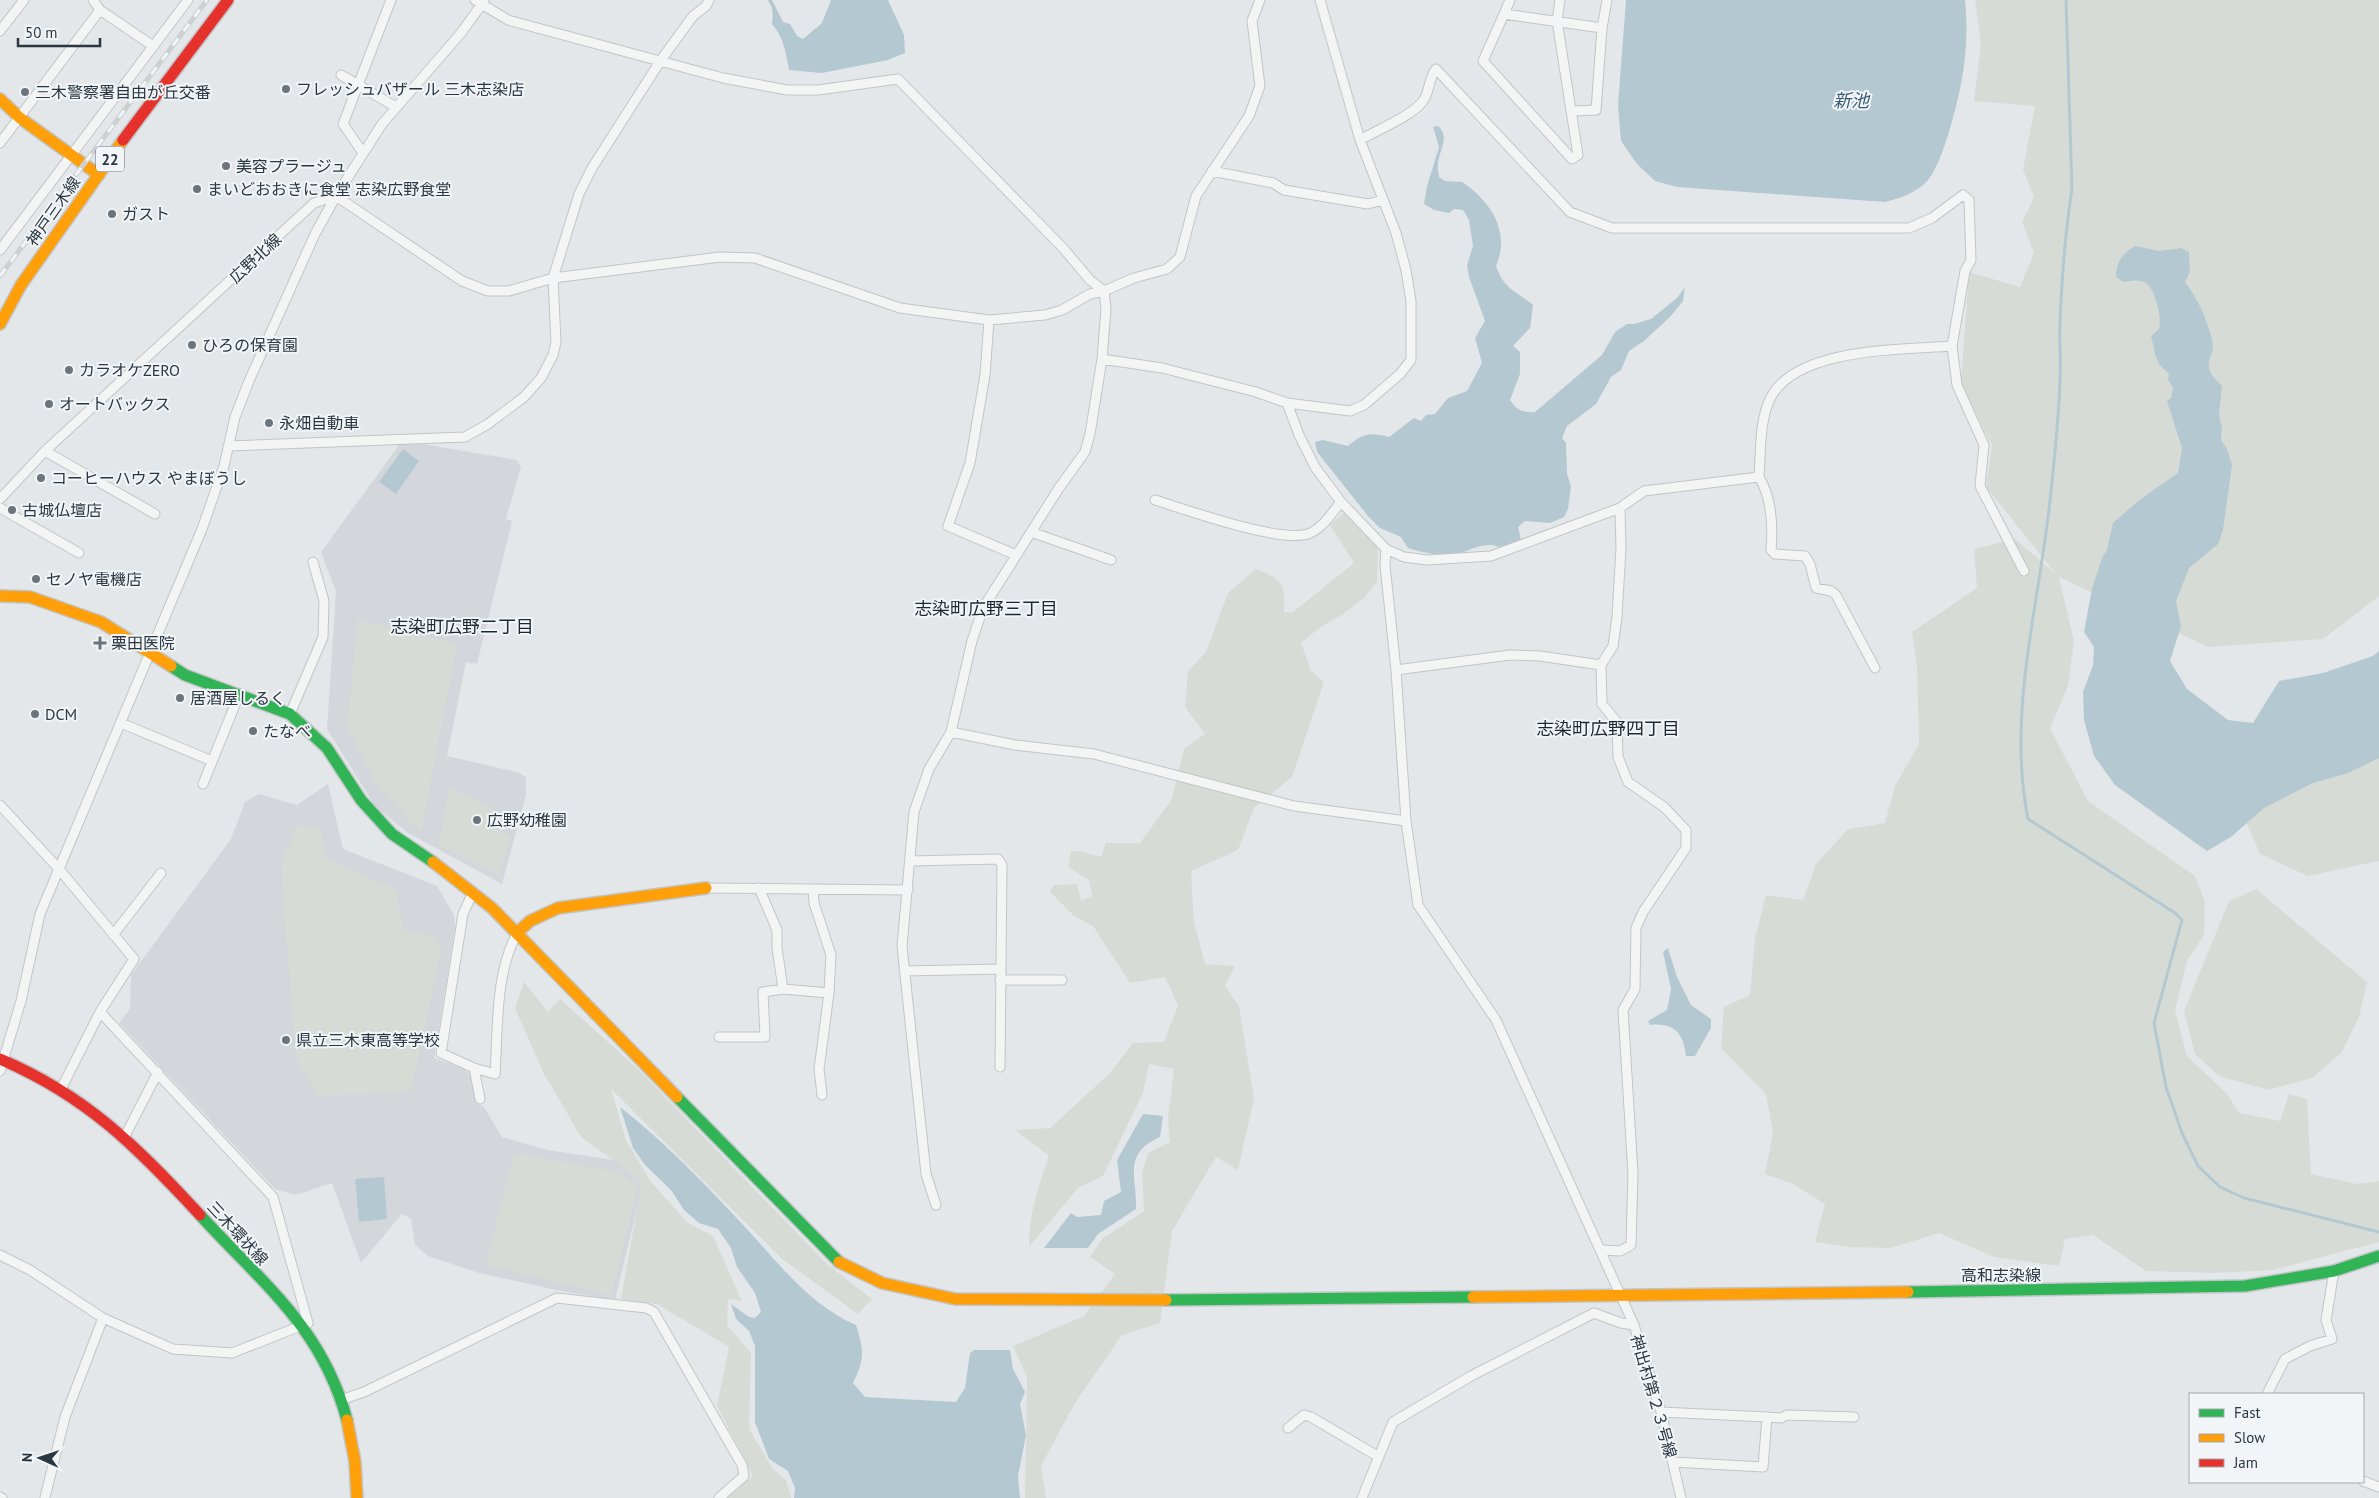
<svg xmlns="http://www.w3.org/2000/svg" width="2379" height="1498" viewBox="0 0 2379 1498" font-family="'PT Sans','Noto Sans JP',sans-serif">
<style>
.built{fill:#d3d7dc}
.green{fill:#d6dcd5}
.water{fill:#b4c8d2}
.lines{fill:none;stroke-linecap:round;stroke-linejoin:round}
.stream{stroke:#b4c8d2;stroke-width:3}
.street-casing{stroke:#c2c5c7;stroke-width:11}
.fast-casing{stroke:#c2c5c7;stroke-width:14}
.slow-casing{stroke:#c2c5c7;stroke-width:14}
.jam-casing{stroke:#c2c5c7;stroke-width:14}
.street{stroke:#f3f5f5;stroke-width:9}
.fast{stroke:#30b455;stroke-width:11}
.slow{stroke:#ff9f0a;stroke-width:11}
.jam{stroke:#e5322d;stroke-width:11}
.rail-casing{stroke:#cdcfd0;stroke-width:5}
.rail{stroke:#f2f5f7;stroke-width:3;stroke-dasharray:9;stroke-linecap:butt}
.poi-dot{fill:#6c757c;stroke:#f2f5f7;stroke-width:2}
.labels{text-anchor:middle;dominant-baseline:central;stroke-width:4;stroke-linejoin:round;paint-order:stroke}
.shield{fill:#f2f5f7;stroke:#677078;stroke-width:1}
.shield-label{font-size:15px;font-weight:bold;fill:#2b3741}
.poi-label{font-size:16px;fill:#2b3741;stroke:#f2f5f7;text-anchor:start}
.street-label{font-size:16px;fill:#2b3741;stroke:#f2f5f7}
.water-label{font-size:18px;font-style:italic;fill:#385c73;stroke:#f2f5f7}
.neighbourhood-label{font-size:18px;fill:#1d2832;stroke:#f2f5f7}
</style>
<rect width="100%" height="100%" fill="#e4e7e9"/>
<path class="built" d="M410,442l107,18 4,7 -15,52 6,2 -35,143 -11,-2 -19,94 70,16 9,5v18l-24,89 -94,-51 -33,-27 -48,-77 9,-137 -15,-40 79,-108z
M328,784l15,65 94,37 17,29 1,13 -21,130 28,10 10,8 4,28 8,3 18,30 46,13 72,11 24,18 -29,121 -54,-9 -82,-18 -51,-17 -13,-11 -4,-26 -9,-5 -41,49 -29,-80 -36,12 -21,-6 -156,-166 11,-14 1,-34 100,-136 14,-37 14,-8 38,11z"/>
<path class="green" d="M1975,0h404v596l-56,43 -115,8 -149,-70 15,64 -6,45 -18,42 38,73 107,75 10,26 -1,33 -17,26 -12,50 12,45 40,38 12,19 41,8 9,-27 18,5 4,75 46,10 22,-3v61l-106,28 -59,3 -68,-2 -53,-36 -28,4 -6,27 -65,-9 -55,-24 -48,15 -42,-1 -34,-5 10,-38 -32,-20 -28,-10 8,-41 -7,-39 -45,-46 3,-41 26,-12 5,-56 11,-44 37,5 13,-36 32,-35 37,-6 10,-37 24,-42 -2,-78 -5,-34 65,-44 -3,-39 41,-10 41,35 -70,-87 6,-41 -31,-64 8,-110 51,15 14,-34 -12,-31 12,-25 -11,-27 12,-64 -61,-5 7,-56z
M1345,512l33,32 -1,38 -13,16 -21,16 -21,12 -21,17 10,28 13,11 -32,95 -38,31 -16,42 -47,21 3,50 11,43 30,2 -10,20 14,20 15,93 -16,71 -22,-13 -44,74 -12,92 -38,12 -47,68 -34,63 5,32h-21l2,-121 -14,-31 71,-30 31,-42 -25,-17 12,-18 42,-28 -2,-38 6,-20 22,-11 -2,-24 6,-49 -25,-5 -6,29 -40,83 -25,12 -49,59c0,-32 9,-61 20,-91l-34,-26 35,-2 60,-55 23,-30 31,-1 14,-37 -13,-28 -35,6 -37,-57 -19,-10 -24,-24 4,-7 23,-1 4,17 11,-5 -3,-16 -21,-13 3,-16h9l21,6 5,-14h34l32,-44 12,-50 21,-15 -20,-27 3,-36 18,-19 22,-59 28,-24c27,11 29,14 28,43h9l61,-49 -24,-38z
M357,620l100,24 -36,187 -12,-10 -34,-40 -27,-52z
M2379,730v131l-71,15 -48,-22 -20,-46z
M450,788l48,24 -7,14 19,11 -11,38 -60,-30z
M297,826l23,3 6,30 70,30 7,41 27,5 11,15 -30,140 -92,6 -23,-38 -15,-192z
M2256,889l111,93 -8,35 -17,35 -30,26 -44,12 -49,-14 -24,-22 -11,-43 45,-110z
M524,982l24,30 12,-13 77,69 190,196 45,35 -14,15 -76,-55 -171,-170 15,51 25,42 37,41 25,13 29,65 -14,-2 -1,26 24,28 -2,76 24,40 13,11 5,18h-64l26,-22 -36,-70 12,-59 -72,-43 -36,-5 21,-118 -61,-44 -38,-65 -28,-64z
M514,1153l102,19 22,14 -27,109 -125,-30z"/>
<path class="water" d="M767,0h5l11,22 7,2 7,12 6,3 19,-16 9,-23h57l16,35 1,18 -17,7 -66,13 -33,-3c-3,-17 -5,-32 -17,-46 1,-8 2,-18 -5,-24z
M1626,0h339c5,47 -3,90 -17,135 -5,15 -10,32 -20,45 -11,13 -28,18 -43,22l-208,-15 -22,-6 -18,-17 -16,-23 -3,-35z
M1438,126c13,11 0,26 0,39 -1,4 1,8 1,12l6,4 17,1c29,19 49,51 34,84 9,25 20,24 37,39l-3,23 -17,18 7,6v22l-10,26c7,10 12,13 25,12l67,-57 13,-23 12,-8h7l17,-5 26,-21 8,-11 -2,14 -13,16 -26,24 -15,10 -8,19 -10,7 -15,27 -29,22 -5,12 4,5 1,31 4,12 -3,23 -4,8 -14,6 -25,-2 -7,6 3,13 -22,7c-14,-6 -28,3 -41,7 -14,4 -36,-2 -50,-6l-7,-11 -21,-9 -12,-12 -51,-64 -2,-10 8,-2 25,6c15,-13 22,-14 41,-9l25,-19 7,3 5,-6 9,-1 13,-16 19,-7 15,-28 -7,-25 10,-17 -16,-44 -2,-12 6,-19 -4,-26 -6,-10 -9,-1 -5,4 -15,-3 -10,-6 3,-18 12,-39 -6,-20z
M2135,246l24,5 22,-3 8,4 1,20 -5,10c13,17 22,37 27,58 5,20 -16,22 10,46l-3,29 3,13 -1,12 6,9 5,16 -9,65 -5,14 -29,24 -13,33 5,25 -11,35 17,28 41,31 25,3 26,-42 44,-8 50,-17 6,-5v107l-31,15 -35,10 -49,25 -33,29 -24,14 -92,-66 -21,-29 -10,-36 -1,-28 10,-27 1,-18 -10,-15 8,-43 10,-31 5,-8 6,-27 25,-22 40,-28 4,-25 -15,-47 4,-3 2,-10 -5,-8 1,-6c-3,-4 -6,-5 -9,-9 -6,-8 -6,-20 -9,-29l8,-7c2,-9 0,-19 -3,-28 -6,-20 -12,-23 -33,-19l-7,-5c0,-14 6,-24 19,-31z
M403,449l16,12 -23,33 -17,-12z
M1668,948l9,29 14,28 20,14v9l-16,28h-9c-2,-23 -13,-34 -36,-31l-2,-4 19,-11 4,-21 -8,-37z
M620,1107c46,36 87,79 126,121 33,36 65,78 110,97 8,25 9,34 -3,58l12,14 91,5 9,-14 5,-35 4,-3h36l3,19 12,23 -5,12 6,31 -8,41 2,22h-226l1,-10 -7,-17 -19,-12 -14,-37v-76l-6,-15 -13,-12 -5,-15 18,13 6,1 6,-6 -6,-19 -18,-26 -6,-19 -13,-19 -19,-6 -15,-13 -13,-20 -26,-25 -12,-17z
M1143,1114l20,2 -3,21c-38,17 -23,39 -24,72l-38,25 -10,14h-44l27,-35 6,4 24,-2 3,-14 17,-9 -4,-32z
M384,1177l3,42 -28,3 -4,-43z"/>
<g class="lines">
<path class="stream" d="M2066,0l6,189c-7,43 -10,88 -12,132 -1,19 1,38 0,57 -1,38 -5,76 -9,113 -10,109 -45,218 -23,328l147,94 7,7 -28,103 12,64 16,46 16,33 22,21 24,11 135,34"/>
<defs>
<path id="street" d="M93,0l7,10 53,36
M475,0l33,20 215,58 64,12h31l80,-11 165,169 27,32 14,11 2,18 -4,50 -12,75 -5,18 -26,36 -76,120 -11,33 -21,91 -22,37 -15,43 -12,134 24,228 10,31
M1560,0l-3,21 21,134 -6,4 -89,-98 21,-47 98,14
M1504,14l6,-14
M0,31l24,-31
M341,75l55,32
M1573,111l23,-1 6,-82 5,-28
M0,143l100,-133
M363,153l-20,-29 48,-124
M1212,171l61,12 11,7 84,14 15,-4
M0,250l188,-250
M989,320l-4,55 -15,88 -22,63 68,29
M1952,346l5,39 27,60 -4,41 44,85
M1102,359l60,9 94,24 31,11 63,8 14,-6 36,-31 11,-14v-59l-5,-31 -10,-37 -36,-93 -40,-140
M1287,403l12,32 16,32 26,35 45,47 18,8 23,3 64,-4 129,-48 24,-17 115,-14c2,-26 0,-57 12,-80 27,-50 131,-47 181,-51l13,-75 6,-11 -2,-60 -6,-5 -31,23 -23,10h-297l-42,-16 -134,-143c-8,10 -6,23 -13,32 -11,15 -46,29 -63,39
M228,446l237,-9 23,-13 36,-27 17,-19 12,-23 3,-13 -3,-64 26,-84 13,-26 69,-108 32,-44 13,-10 3,-6
M45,451l110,63
M1759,477c13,21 14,49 12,73l4,4 30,2 5,8 6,24 15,3 5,4 39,73
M0,499l45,-48 269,-248 22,-7 46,-72 79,-91 23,-32
M1155,500c32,10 124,43 153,34 14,-5 23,-20 33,-32
M0,508l79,45
M1031,532l80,28
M1386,549l-1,16 11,105 10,151 12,84 78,115 138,305 27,87 20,86
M1396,670l114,-15 30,1 61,9
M290,714l33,-77 1,-36 -11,-39
M121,723l91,38
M951,732l64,13 79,9 200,52 112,15
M203,784l36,-89
M0,805l59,64 75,90 -34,53 -38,75
M910,861l88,-2 4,6 -2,202
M706,888l202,2
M759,888l18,42v18l6,41
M813,889l1,14 17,52 -2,38 -10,76 3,26
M473,892l-10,22 -22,139 33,15 6,31
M113,935l48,-62
M904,971l97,-2
M1000,980h62
M719,1037h46l-2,-45 20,-3 46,4
M474,1068l21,6c3,-45 0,-103 23,-142
M0,1071l21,-70 19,-87 162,-385 22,-63 11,-49 14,-36 66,-147 21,-38 126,85 26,10h21l44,-13 167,-21 35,1 145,50 89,12 56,-5 17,-5 28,-16 14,-3 30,-13 33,-9 13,-12 16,-61 53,-80 11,-30 -8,-65 8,-21
M124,1138l34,-66
M1600,1250l20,1 11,-6 2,-71 -10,-164 12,-21 1,-61 7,-16 43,-64v-18l-22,-23 -36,-25 -10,-25 -1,-35 -15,-18 -1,-39 12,-19 4,-29 4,-69 -1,-40
M0,1255l30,15 73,48 70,31 59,4 76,-30 -35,-126 -173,-185
M2267,1394l18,-35 25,-13 22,-7 -6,-19 8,-49
M341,1400l23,-8 193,-94 89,10 8,4 88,153 2,11 -25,22
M1661,1412l106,5 14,1 6,-3 67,2
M1288,1428l16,-13 7,2 68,40
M1673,1462l90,5 4,-50
M2363,1481l16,6
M0,1497l2,1
M45,1497l20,-80 38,-99
M1362,1498l31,-76 78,-46 123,-63 27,10 13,2"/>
<path id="fast" d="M171,666l14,9 105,39 37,34 34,52 31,34 41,28
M677,1097l162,165
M200,1215c62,68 122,112 147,205
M1908,1292l337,-6 89,-15 45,-15
M1166,1300l307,-3"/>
<path id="slow" d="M0,99l20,19 79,57
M0,324l21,-39 102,-145
M0,596l30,1 71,25 70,44
M433,862l59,46 185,189
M518,932l12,-11 28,-13 148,-20
M839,1262l43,21 73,16 211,1
M1473,1297l435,-5
M347,1420l8,42 2,36"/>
<path id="jam" d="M123,140l105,-140
M0,1059c87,37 137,88 200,156"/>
</defs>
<use href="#street" class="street-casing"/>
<use href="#fast" class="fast-casing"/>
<use href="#slow" class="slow-casing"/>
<use href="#jam" class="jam-casing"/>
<use href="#street" class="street"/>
<use href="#fast" class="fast"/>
<use href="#slow" class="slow"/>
<use href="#jam" class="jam"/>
<defs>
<path id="rail" d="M0,276l207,-276"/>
</defs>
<use href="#rail" class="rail-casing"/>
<use href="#rail" class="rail"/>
</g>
<g class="poi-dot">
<circle cx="286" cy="89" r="5"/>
<circle cx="25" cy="92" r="5"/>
<circle cx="226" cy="166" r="5"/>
<circle cx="197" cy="189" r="5"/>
<circle cx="112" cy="214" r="5"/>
<circle cx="192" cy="345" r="5"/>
<circle cx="69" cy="370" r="5"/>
<circle cx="49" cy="404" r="5"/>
<circle cx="269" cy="423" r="5"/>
<circle cx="41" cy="478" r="5"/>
<circle cx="12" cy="510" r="5"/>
<circle cx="36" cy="579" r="5"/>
<path d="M97.5 635.5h5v5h5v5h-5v5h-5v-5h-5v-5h5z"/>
<circle cx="180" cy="698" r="5"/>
<circle cx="35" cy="714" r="5"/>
<circle cx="253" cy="731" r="5"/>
<circle cx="477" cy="820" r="5"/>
<circle cx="286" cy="1040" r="5"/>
</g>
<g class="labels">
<rect class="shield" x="96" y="146.5" width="28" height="25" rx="4"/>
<g class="shield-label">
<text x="110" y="159">22</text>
</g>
<g class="poi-label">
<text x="296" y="89">フレッシュバザール 三木志染店</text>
<text x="35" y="92">三木警察署自由が丘交番</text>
<text x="236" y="166">美容プラージュ</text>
<text x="207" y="189">まいどおおきに食堂 志染広野食堂</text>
<text x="122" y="214">ガスト</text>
<text x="202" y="345">ひろの保育園</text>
<text x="79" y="370">カラオケZERO</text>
<text x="59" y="404">オートバックス</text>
<text x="279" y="423">永畑自動車</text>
<text x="51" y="478">コーヒーハウス やまぼうし</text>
<text x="22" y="510">古城仏壇店</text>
<text x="46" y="579">セノヤ電機店</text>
<text x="111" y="643">栗田医院</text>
<text x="190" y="698">居酒屋しるく</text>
<text x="45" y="714">DCM</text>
<text x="263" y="731">たなべ</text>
<text x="487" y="820">広野幼稚園</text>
<text x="296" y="1040">県立三木東高等学校</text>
</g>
<g class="street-label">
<text transform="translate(53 211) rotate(-55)">神戸三木線</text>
<text transform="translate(255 258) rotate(-43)">広野北線</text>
<text transform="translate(238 1233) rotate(47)">三木環状線</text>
<text x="2001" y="1275">高和志染線</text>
<text transform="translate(1654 1396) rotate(74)">神出村第２３号線</text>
</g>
<g class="water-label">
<text x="1851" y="100">新池</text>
</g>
<g class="neighbourhood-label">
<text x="986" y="608">志染町広野三丁目</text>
<text x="462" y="626">志染町広野二丁目</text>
<text x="1608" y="728">志染町広野四丁目</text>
</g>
</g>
<rect x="2189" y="1393" width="175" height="90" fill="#f2f5f7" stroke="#a2a9ae"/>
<rect x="2199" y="1409" width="25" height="8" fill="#30b455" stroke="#a2a9ae"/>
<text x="2234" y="1418" font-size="15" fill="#2b3741">Fast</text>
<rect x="2199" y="1434" width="25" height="8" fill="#ff9f0a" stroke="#a2a9ae"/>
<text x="2234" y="1443" font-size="15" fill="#2b3741">Slow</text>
<rect x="2199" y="1459" width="25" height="8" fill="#e5322d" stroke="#a2a9ae"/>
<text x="2234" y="1468" font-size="15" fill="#2b3741">Jam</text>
<g transform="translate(40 1458) rotate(273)" stroke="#f2f5f7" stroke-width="4" paint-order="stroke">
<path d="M0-4L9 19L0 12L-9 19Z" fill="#2b3741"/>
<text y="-8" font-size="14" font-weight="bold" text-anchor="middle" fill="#2b3741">N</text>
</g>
<path d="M18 38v8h82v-8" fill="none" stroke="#2b3741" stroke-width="2.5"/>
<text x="25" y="38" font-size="15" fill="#2b3741" stroke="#f2f5f7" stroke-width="4" paint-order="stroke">50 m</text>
</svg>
